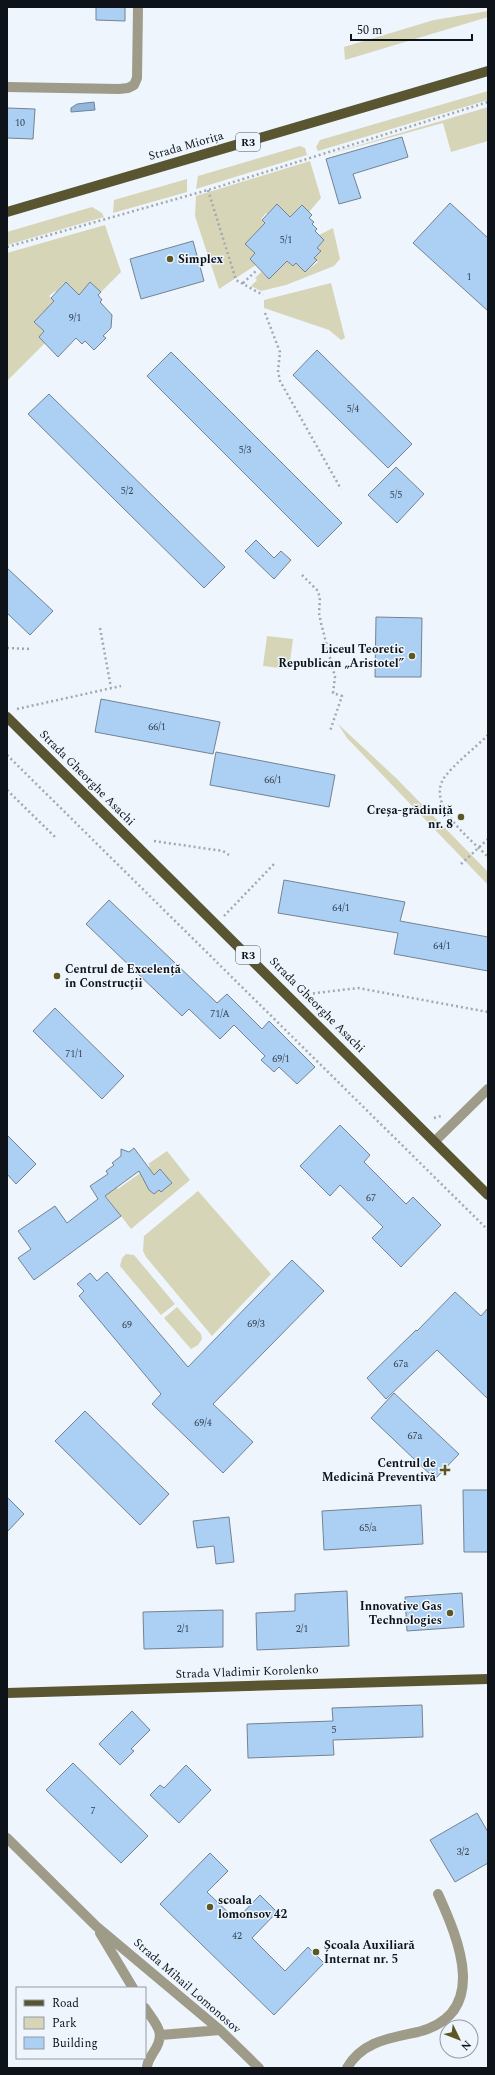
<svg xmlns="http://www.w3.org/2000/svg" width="495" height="2075" viewBox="0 0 495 2075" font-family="Spectral,serif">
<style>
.green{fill:#d7d5b7}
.water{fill:#93b6da;stroke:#6b85a0}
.building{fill:#accff4;stroke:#748393}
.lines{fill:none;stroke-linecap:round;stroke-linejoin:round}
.path{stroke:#a2a8af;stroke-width:2.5;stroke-dasharray:2 3;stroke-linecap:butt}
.minor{stroke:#9e9c88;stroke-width:10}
.major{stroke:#585530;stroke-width:10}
.poi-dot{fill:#5c5724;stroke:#eef5fc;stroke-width:1.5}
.labels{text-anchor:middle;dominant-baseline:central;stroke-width:3;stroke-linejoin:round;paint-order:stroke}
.number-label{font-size:10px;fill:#354250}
.shield{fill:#eef5fc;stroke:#50575d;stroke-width:1}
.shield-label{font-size:11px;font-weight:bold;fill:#0d1319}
.street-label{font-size:12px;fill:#0d1319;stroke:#eef5fc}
.poi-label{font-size:12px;font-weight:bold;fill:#0d1319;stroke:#eef5fc;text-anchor:start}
</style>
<rect width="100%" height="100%" fill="#eef5fc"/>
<path class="green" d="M488,11v6l-143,43 -1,-13 90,-27z
M488,91v9l-170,51 -2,-4 4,-7z
M488,107v34l-37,11 -8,-29 -120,33z
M300,146l5,2 2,7 -111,34 2,-13z
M310,161l11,37 -12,14 -6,-5 -3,-1 -10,14 -11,-14h-4l-8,8 -1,-1 -5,6 8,7 -22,16v4l8,7 -5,6 6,6 -37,24 -24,-73 1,-20z
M187,179v13l-74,21 1,-13z
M92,207l10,6 2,4 -97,28v-13z
M105,225l16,47 -20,20 -9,-8 -13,13c-4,-5 -7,-13 -15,-14l-8,9 -1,-1 -6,5 9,8 -11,12 -4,-4 -7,8v4l8,7 -5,6 6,6 -38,38v-128z
M333,228l7,31 -6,7 -48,19 -25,6 -10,-5 6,-6 -2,-2 6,-6 6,5h4l11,-12 3,-6 8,7 3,-3 7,7h4l11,-8 -4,-4 7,-7 -4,-3 5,-6v-4l-3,-3z
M331,283l14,55 -4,2 -12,-10 -65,-22v-8z
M267,636l26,3 -4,30 -26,-3z
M338,724l59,55 91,93v13l-141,-147z
M167,1151l23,29 -59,49 -26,-34 10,-9 3,3 32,-23 -2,-2z
M198,1191l73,83 -59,62 -66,-79 -3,-6 1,-15z
M126,1254l8,1 41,49 -14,11 -41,-49 2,-8z
M177,1307l24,27 1,5 -4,6 -7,4 -27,-31z"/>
<path class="water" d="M94,102l1,8 -24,2v-4l6,-4z"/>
<path class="building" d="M96,7h29v14l-29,-1z
M7,108l28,1 -2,30 -26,-1z
M402,137l6,20 -55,17 8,24 -22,6 -13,-45z
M450,203l38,35v73l-75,-68z
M277,204l13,13 12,-12 10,10 -3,3 5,4 -2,2 5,5 -2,2 9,9 -7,8 4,3 -7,7 3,2 -12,12 -9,-9 -3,3 -6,-5 -18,18 -19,-20 5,-6 -10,-9 20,-21 -3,-3z
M193,241l11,40 -63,18 -11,-40z
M66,282l13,13 11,-13 11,10 -3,3 4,5 -2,2 12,13 -1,13 -8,8 3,2 -12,12 -9,-9 -3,3 -6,-6 -18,19 -19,-20 5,-6 -10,-9 20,-21 -3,-3z
M317,350l95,94 -24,24 -95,-93z
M171,352l171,171 -24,24 -171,-171z
M49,394l176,173 -21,21 -176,-174z
M396,467l28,27 -27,29 -29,-28z
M256,540l18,18 7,-7 10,9 -17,19 -29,-28z
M7,568l46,43 -23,24 -23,-22z
M376,617l46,1 -1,59h-46z
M101,699l119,23 -7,32 -118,-22z
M216,752l119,23 -6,32 -119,-22z
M284,880l121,22 -5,19 88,16v34l-94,-17 4,-21 -120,-20z
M109,900l108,103 10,-9 35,35 7,-8 46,46 -18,17 -18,-17 -5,5 -13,-12 4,-4 -31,-31 -14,14 -31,-30 -7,7 -96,-92z
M55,1008l69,68 -22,23 -69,-68z
M340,1125l30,30 -6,7 42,42 7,-7 28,28 -40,42 -29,-29 11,-11 -43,-42 -10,11 -30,-30z
M7,1135l29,29 -20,20 -9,-10z
M134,1148l20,27 6,-6 12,14 -11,9 -2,-2 -5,4 -5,-4 -10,-19 -34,25 16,20 -87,64 -16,-22 13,-9 -13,-18 37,-25 12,17 31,-24 -8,-13 18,-12 -2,-3 8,-6 -2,-2 9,-7v-7l8,3z
M292,1260l32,31 -111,113 40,38 -30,31 -71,-69 9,-10 -82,-98 5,-5 -7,-7 13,-11 7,8 10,-9 81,95z
M455,1292l26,24 7,-8v91l-51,-49 -51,49 -19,-21 49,-48 1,1z
M394,1393l65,61 -24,25 -64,-61z
M85,1411l84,83 -29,31 -85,-84z
M463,1490h25v62h-24z
M7,1497l17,17 -17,18z
M421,1505l2,39 -99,6 -2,-39z
M229,1517l5,45 -18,2 -2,-18 -17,2 -4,-27z
M347,1591l2,55 -92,4 -1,-37 39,-2v-17z
M462,1593l2,34 -57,4 -2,-34z
M223,1610v37l-79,2 -1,-37z
M422,1705l1,32 -90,3 1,15 -86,3 -1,-34 86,-3 -1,-13z
M132,1711l18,19 -19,19 3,2 -14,14 -21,-21z
M73,1763l75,73 -27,27 -75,-73z
M186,1765l25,25 -32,33 -29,-28 10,-10 4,3z
M477,1813l11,19v31l-33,19 -25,-42z
M210,1853l18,18 -21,21 29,28 24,-25 17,17 -25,26 33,33 23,-24 16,16 -50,52 -114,-111z"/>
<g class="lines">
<path class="path" d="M208,190l28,90 27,15
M7,247l201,-57 280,-88
M243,283l14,-13
M265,313l15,39 -2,19 2,10 61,108
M302,575l15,15 3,7 -1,16 2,10 14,54 -2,16 9,3 -12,35
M100,628l11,60
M7,648l23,1
M17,709l104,-23
M488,735c-13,13 -33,28 -44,43 -18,28 27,61 44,79
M7,755l481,475
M7,790l48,47
M154,841l69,10 6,4
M461,864l27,-25
M224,916l50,-52
M308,994l50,-6 130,24
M434,1118l7,-2"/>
<path class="minor" d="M7,87l112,2 9,-1 6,-3 3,-7 1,-71
M435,1141l53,-52
M7,1838l89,88 124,104 39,38
M100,1933l33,55
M145,2008c12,18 22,25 8,45 -3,5 -6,9 -6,15
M161,2035l59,-5
M347,2068c15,-27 44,-30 71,-36 72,-18 41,-92 20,-138"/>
<path class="major" d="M7,212l481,-141
M7,717l481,478
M7,1693l481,-14"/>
</g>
<g class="poi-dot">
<circle cx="170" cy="259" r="4"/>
<circle cx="412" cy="656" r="4"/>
<circle cx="461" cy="817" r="4"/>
<circle cx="57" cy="976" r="4"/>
<path d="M443 1464h4v4h4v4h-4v4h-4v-4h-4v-4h4z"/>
<circle cx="450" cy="1613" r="4"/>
<circle cx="210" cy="1907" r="4"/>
<circle cx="316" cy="1952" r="4"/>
</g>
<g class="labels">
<g class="number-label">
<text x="20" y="123">10</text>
<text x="286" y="240">5/1</text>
<text x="469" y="277">1</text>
<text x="75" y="318">9/1</text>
<text x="353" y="409">5/4</text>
<text x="245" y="450">5/3</text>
<text x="127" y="491">5/2</text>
<text x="396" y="495">5/5</text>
<text x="157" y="727">66/1</text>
<text x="273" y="780">66/1</text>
<text x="341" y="908">64/1</text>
<text x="442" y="946">64/1</text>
<text x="220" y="1014">71/A</text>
<text x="74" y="1054">71/1</text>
<text x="281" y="1059">69/1</text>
<text x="371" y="1198">67</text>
<text x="256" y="1324">69/3</text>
<text x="127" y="1325">69</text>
<text x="401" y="1364">67a</text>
<text x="203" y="1423">69/4</text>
<text x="415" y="1436">67a</text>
<text x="368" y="1528">65/a</text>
<text x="183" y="1629">2/1</text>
<text x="302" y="1629">2/1</text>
<text x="334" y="1730">5</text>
<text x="93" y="1811">7</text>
<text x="463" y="1852">3/2</text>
<text x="237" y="1936">42</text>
</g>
<g class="shield">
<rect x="236" y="133" width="24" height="18" rx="3"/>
<rect x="236" y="946" width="24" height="18" rx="3"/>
</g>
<g class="shield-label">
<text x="248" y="142">R3</text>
<text x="248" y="955">R3</text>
</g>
<g class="street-label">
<text transform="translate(186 146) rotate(-16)">Strada Miorița</text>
<text transform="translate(87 778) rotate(45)">Strada Gheorghe Asachi</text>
<text transform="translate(317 1005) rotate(45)">Strada Gheorghe Asachi</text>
<text transform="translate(247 1672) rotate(-2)">Strada Vladimir Korolenko</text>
<text transform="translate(187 1986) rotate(41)">Strada Mihail Lomonosov</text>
</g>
<g class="poi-label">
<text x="178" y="259">Simplex</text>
<text x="404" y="649" text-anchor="end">Liceul Teoretic<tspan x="404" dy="14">Republican „Aristotel”</tspan></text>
<text x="453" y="810" text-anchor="end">Creșa-grădiniță<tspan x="453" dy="14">nr. 8</tspan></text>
<text x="65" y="969">Centrul de Excelență<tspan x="65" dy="14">în Construcții</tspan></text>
<text x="436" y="1463" text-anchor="end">Centrul de<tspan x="436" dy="14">Medicină Preventivă</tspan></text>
<text x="442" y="1606" text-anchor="end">Innovative Gas<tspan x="442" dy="14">Technologies</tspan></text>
<text x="218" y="1900">scoala<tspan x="218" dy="14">lomonsov 42</tspan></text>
<text x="324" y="1945">Școala Auxiliară<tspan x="324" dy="14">Internat nr. 5</tspan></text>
</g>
</g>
<rect width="495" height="2075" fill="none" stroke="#0d1319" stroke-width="16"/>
<rect x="16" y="1987" width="130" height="72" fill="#eef5fc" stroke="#949ba1"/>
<rect x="24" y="2000" width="20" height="6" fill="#585530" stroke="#949ba1"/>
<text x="52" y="2007" font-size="12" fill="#0d1319">Road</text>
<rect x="24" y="2017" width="20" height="12" fill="#d7d5b7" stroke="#949ba1"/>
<text x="52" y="2027" font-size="12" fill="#0d1319">Park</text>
<rect x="24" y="2037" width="20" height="12" fill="#accff4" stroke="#949ba1"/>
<text x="52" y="2047" font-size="12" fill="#0d1319">Building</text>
<g transform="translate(459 2039) rotate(133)"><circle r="19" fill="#eef5fc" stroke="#949ba1"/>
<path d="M0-3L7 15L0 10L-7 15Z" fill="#5c5724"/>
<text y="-6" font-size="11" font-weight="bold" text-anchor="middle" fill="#0d1319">N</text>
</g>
<path d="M351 34v6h121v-6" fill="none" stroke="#0d1319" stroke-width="2"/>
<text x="357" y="34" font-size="12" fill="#0d1319" stroke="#eef5fc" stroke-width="3" paint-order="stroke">50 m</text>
</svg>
